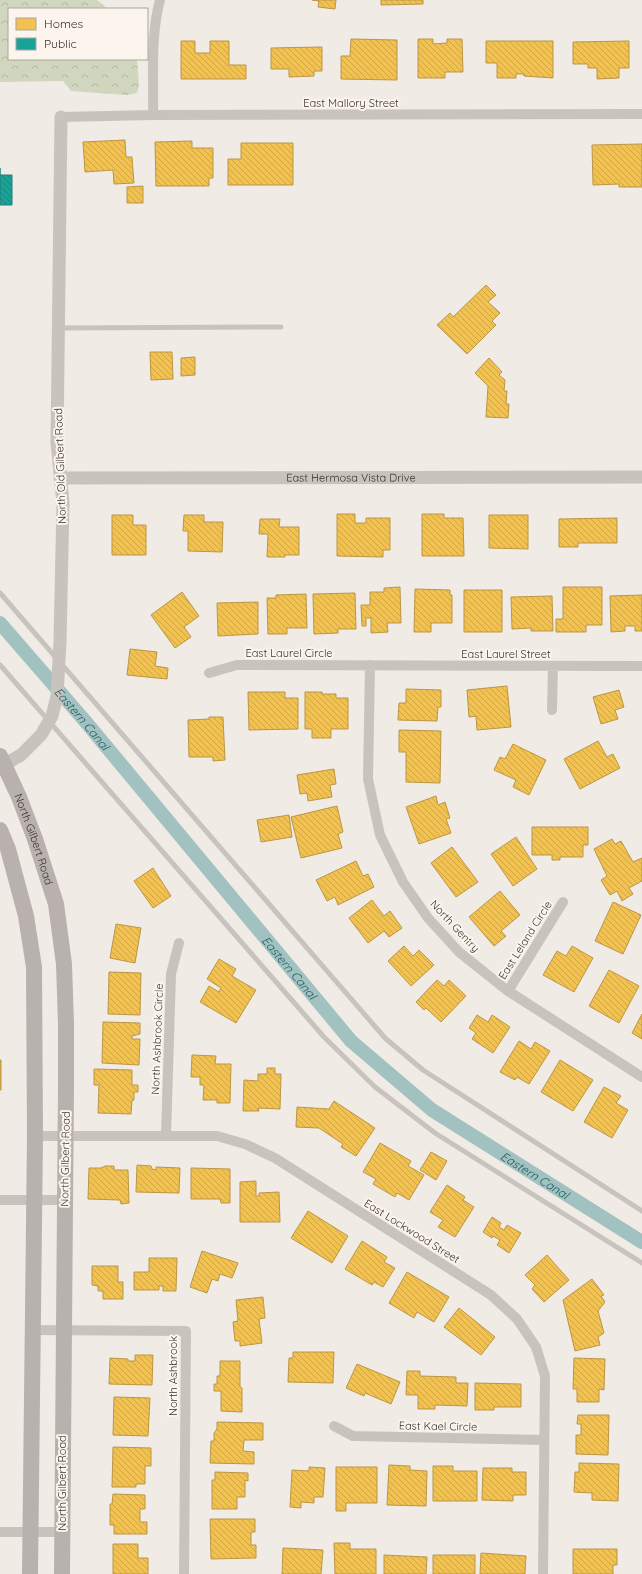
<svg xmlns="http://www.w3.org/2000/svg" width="642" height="1574" viewBox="0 0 642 1574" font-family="Quicksand,sans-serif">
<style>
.park{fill:url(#park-crowns)}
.homes{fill:url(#homes-back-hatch);stroke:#bb9644}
.public{fill:url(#public-back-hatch);stroke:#228077}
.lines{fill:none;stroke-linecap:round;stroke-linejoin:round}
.canal{stroke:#a1c2c1;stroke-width:14}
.service{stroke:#c9c3be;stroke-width:5}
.minor{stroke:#c9c3be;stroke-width:10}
.tertiary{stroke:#c9c3be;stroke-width:13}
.primary{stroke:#b8b1ad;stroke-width:16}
.labels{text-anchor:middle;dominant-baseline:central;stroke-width:4;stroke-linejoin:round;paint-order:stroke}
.street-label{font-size:11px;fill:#3b302b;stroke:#fbf5ee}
.water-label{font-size:12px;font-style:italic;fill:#1f5a5e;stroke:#fbf5ee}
</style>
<defs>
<pattern id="park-crowns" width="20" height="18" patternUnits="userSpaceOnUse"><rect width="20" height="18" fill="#d1d6bf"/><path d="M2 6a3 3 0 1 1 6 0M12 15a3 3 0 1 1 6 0" fill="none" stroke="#b4b8a4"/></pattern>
<pattern id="homes-back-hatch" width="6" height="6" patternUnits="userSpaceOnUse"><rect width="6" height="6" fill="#f2c14e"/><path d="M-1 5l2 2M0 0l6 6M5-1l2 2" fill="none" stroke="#d0a644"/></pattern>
<pattern id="public-back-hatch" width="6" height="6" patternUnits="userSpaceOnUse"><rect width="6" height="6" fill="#17a398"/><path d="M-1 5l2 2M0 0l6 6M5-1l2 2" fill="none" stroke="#16857c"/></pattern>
</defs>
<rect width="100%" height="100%" fill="#f0ebe5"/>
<path class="park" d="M0,0h97l11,9h-99v50h128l2,26 -2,8 -10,2 -56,-4 -8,-10 -63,1z"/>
<path class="homes" d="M312,0h24l-1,9 -17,-2 1,-6z
M381,0h42v4l-42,1z
M351,39l46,1v40l-56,-1v-23h9z
M418,39h15v5l14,-1v-4h15l1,33h-18v6h-27z
M181,41h14v12h15v-12h19v24h17v14h-65z
M486,41h67v37l-29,-2v-2h-8v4h-19v-15h-11z
M629,41v27h-10v10l-22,1v-11h-9v-4h-15v-22z
M322,47v24h-8v5l-25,1v-8h-18v-21z
M125,140l1,17h6l2,26 -20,1 -1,-14 -28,2 -2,-30z
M192,141v7h21v30h-4v8h-53l-1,-44z
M241,143h52v42h-65v-26h13z
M642,144v43h-23v-3l-26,1 -1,-40z
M143,186v17h-16v-16z
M486,285l10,10 -8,7 12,11 -8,8 4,4 -29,29 -30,-29 13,-12 3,4z
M150,352h22l1,27 -22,1z
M195,357v18l-14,1v-18z
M489,358l13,14 -3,3 6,5 -1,11h3l-1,13h3l-1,14 -22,-1 2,-31 -13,-13z
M337,514h18v9h11v-5h24v32h-7v7l-46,-1z
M422,514h22v4h19l1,38h-42z
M112,515h21v10h13v30h-34z
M184,515h20v7h19l-1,30 -34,-1v-20h-5z
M489,515h39v34l-39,-1z
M617,518v25h-39v4h-19v-28z
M260,519h20l-1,8h20v28h-14v2h-18l1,-23h-9z
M400,587l1,36h-14l1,9 -17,1v-15h-5v8h-4l-1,-21h9v-13h14v-4z
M563,587h39v38h-16v7h-30v-13h7z
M415,589l35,1v5h2v28h-21v9h-17z
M464,590h38v42h-38z
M182,592l17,24 -15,11 7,10 -16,11 -24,-33z
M355,593l1,36h-18v4l-24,1 -1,-40z
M306,594l1,34h-20v6h-19l-1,-36h9v-3z
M642,595v36h-7v-5h-10v5l-14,1 -1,-36z
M552,596l1,35h-22v-3l-19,1 -1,-32z
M258,602v32l-40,2 -1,-33z
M130,649l27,3 -2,14 13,2 -1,11 -40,-4z
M507,686l4,41 -34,3 -1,-14 -7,1 -2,-27z
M406,689l35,1v17h-3l-1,14 -39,-1 1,-17h7z
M619,690l5,17 -9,3 3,9 -17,5 -8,-27z
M248,692h37v6h13v31l-49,1z
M305,692h17v2h14v4h12v31h-17v9h-19v-9h-7z
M209,717h14l2,43 -12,1v-4h-24l-1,-37 21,-1z
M399,730l42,1 -1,52 -34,-1v-30h-7z
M598,741l9,16 6,-3 7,14 -40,21 -16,-30z
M513,744l33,16 -17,35 -16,-8 3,-7 -22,-10 6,-13 5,2z
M334,769l2,15 -6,1 2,12 -24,4 -1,-8 -7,1 -3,-19z
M436,796l2,9 7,-3 5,16 -4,1 5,14 -32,11 -13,-37z
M337,806l6,26 -5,2 4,14 -41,10 -10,-41z
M289,815l3,22 -31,5 -4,-22z
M532,827h56v18h-5v12h-23v3h-8v-5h-20z
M516,837l21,32 -24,17 -22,-32z
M612,839l3,5 6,-3 12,21 9,-4v23l-13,7 4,6 -11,7 -5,-10 -7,4 -9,-15 6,-4 -13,-27z
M452,847l26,35 -22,15 -25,-34z
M356,861l7,15 5,-2 6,13 -36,18 -3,-8 -8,4 -11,-21z
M153,868l18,28 -18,12 -19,-27z
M500,891l20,24 -19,16 5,5 -12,10 -25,-29z
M372,900l12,16 6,-5 12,17 -13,9 -5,-6 -16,12 -19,-25z
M613,902l28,13 -18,39 -28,-13z
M116,924l25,4 -6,35 -25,-5z
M404,946l9,10 6,-6 15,15 -23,21 -23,-25z
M572,946l21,12 -19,34 -31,-17 14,-24 9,5z
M219,959l17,10 -4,7 24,14 -20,33 -36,-21 9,-16 10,6 2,-4 -14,-9z
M609,970l30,16 -20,37 -30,-17z
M109,972l32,1 -1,42 -32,-1z
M437,980l7,6 5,-6 17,16 -25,26 -15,-14 -2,2 -8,-8z
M642,1014v25l-10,-6z
M477,1015l11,7 4,-7 18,12 -17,26 -21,-14 4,-6 -7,-5z
M103,1022l37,1v11l-8,2v3h8l-1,26 -37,-2z
M519,1041l12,8 4,-7 15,9 -21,33 -12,-7 -2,3 -15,-8z
M192,1055l24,1 -1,8h16l-1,39h-13v-3h-14l1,-15h-4v-8h-9z
M0,1060h1v30h-1z
M560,1060l33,20 -20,31 -32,-19z
M267,1068h8v6h6l-1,35 -22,-1 1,3h-16l1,-31 14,1v-7h9z
M94,1069l38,1v15h6v7h-4v8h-2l-1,14 -33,-1 1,-28h-5z
M604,1087l17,9 -5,7 12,7 -16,28 -28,-16z
M334,1101l41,27 -19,28 -15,-9 2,-3 -24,-16 -23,-1 1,-20 32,2z
M380,1143l31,18 -3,5 16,9 -15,25 -12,-7 -2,4 -22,-13 3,-5 -13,-7z
M431,1152l16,9 -11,19 -16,-10z
M137,1165l14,1 1,3 4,1v-3l24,1 -1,25 -43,-1z
M105,1166h9v4h14l1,33 -8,1 -1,-4 -32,-1 1,-31h12z
M191,1168l39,1v34h-9l-1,-4h-29z
M256,1181v15h3v-3l20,-1 1,30h-40v-40z
M447,1185l18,12 -2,3 11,7 -19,30 -17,-10 5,-7 -13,-8z
M308,1211l40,25 -16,27 -41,-25z
M492,1217l9,6 -2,4 5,3 3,-5 14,8 -12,20 -12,-8 3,-5 -7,-4 -1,2 -9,-6z
M362,1241l25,16 -3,5 11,6 -12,19 -9,-5 -2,3 -27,-16z
M202,1251l36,12 -6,15 -12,-4 -2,7 -6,-2 -5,14 -17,-6z
M547,1255l22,25 -25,22 -12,-13 3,-4 -10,-10z
M149,1258h28l-1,33h-13v-5h-4v4h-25v-18h15z
M92,1266h26v16h5v17h-20v-8h-5v-5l-6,-1z
M407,1272l42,25 -15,25 -17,-10 -3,6 -25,-15z
M592,1279l12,16 -3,1 4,6 -7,9 6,22 -6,4 2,8 -25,6 -12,-51z
M263,1297l2,21 -6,1 3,24 -22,3v-5h-5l-2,-19 5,-1 -2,-21z
M459,1308l36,29 -14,18 -37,-28z
M293,1352h41l-1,31 -45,-1 1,-24h4z
M135,1355h18l-1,30 -43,-1 1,-26 18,1v2h7z
M574,1358l31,1 -1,31 -5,-1v13h-22v-13h-4z
M220,1361h20v26l2,1v24l-21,-1v-20h-7v-7h3v-8h3z
M357,1364l43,18 -9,22 -26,-11 -1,3 -18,-8z
M407,1371h13v5l36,1v6h12l-1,23 -32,-1v4h-17v-14h-12z
M475,1383l46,1v23h-27v3h-19z
M114,1397l36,1 -2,38 -35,-1z
M578,1415h31l-1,40 -32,-1v-19h5v-11h-4z
M217,1422l46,1v17h-19l-1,11 11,1v12l-44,-1 1,-22h3v-8l3,-4z
M113,1447l38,1v18h-6v18h-9v3h-24z
M579,1463l40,1 -1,37 -26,-1v-7l-18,-1 1,-20h4z
M389,1465l21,1v4l17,1 -1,35 -39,-1z
M433,1466h20v5h24v30h-44z
M309,1467l16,1 -2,29h-9v6l-13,-1v6l-11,-1 2,-37 17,1z
M336,1467h41v36h-31v8h-10z
M483,1468h29v4h14v23h-13v6l-31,-1z
M215,1472l33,1v8l-3,-1v17h-8v12h-25v-29h3z
M113,1494l32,1v14h-5v13h7v12h-33v-9h-4v-21h2z
M210,1519h45v13h-4v13h5v13l-45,1z
M334,1543h16v6h26v25h-41z
M113,1544h25v14h10v16h-35z
M283,1548l40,2 -2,24h-39z
M573,1549h44v16h-4v9h-40z
M481,1553l45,3 -1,18h-45z
M384,1555l43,2 -1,17h-42z
M433,1555h42v19h-42z"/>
<path class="public" d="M0,168v7h12v30h-12z"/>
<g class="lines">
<path class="canal" id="s1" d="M0,623l85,98 266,320 81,69 210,132"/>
<path class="service" d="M59,328l222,-1
M0,593l385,445 38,32 219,141
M0,665l324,372 51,50 60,46 207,130"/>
<path class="minor" d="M153,115c1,-38 -3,-78 7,-115
M61,117l92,-2 489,-1
M370,665l-2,114 12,56 23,47 25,36 31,34 49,39 134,86
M209,673l28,-8 405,1
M552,710l1,-44
M508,991l55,-89
M35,1136h182l28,8 30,14 216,137 26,24 19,28 9,29 -2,198
M166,1136l5,-162 8,-31
M0,1200h65
M33,1330l153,1 -2,243
M334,1426l19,10 191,4
M0,1532h62"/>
<g class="tertiary">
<path id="s2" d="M60,478l582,-1"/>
<path d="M0,767l21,-12 20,-20 11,-19 5,-20 3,-54 3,-139 -6,-60 4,-326"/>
</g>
<g class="primary">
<path id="s3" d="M0,756l19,41 16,42 21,65 8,60 2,60v60l-4,490"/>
<path d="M0,830l8,19 18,67 8,51 1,169 -5,438"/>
</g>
</g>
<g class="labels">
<g class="street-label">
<text x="351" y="103">East Mallory Street</text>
<text transform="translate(60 466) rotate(-92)">North Old Gilbert Road</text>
<text stroke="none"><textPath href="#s2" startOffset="291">East Hermosa Vista Drive</textPath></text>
<text x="289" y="653">East Laurel Circle</text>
<text x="506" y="654">East Laurel Street</text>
<text stroke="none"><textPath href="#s3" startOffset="90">North Gilbert Road</textPath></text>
<text transform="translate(455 926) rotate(47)">North Gentry</text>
<text transform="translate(525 940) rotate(-58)">East Leland Circle</text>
<text transform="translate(157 1039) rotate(-88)">North Ashbrook Circle</text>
<text transform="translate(65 1159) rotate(-89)">North Gilbert Road</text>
<text transform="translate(412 1231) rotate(32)">East Lockwood Street</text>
<text transform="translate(173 1376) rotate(-90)">North Ashbrook</text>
<text transform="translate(438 1426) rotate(1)">East Kael Circle</text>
<text transform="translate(62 1483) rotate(-90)">North Gilbert Road</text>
</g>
<g class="water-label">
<text stroke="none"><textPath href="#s1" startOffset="126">Eastern Canal</textPath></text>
<text stroke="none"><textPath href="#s1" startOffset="450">Eastern Canal</textPath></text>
<text stroke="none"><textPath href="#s1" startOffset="774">Eastern Canal</textPath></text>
</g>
</g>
<rect x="8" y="8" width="140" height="52" fill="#fbf5ee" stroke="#aea6a0"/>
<rect x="16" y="18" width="20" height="12" fill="#f2c14e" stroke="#aea6a0"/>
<text x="44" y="28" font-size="12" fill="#3b302b">Homes</text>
<rect x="16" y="38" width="20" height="12" fill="#17a398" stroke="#aea6a0"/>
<text x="44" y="48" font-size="12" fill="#3b302b">Public</text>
</svg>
